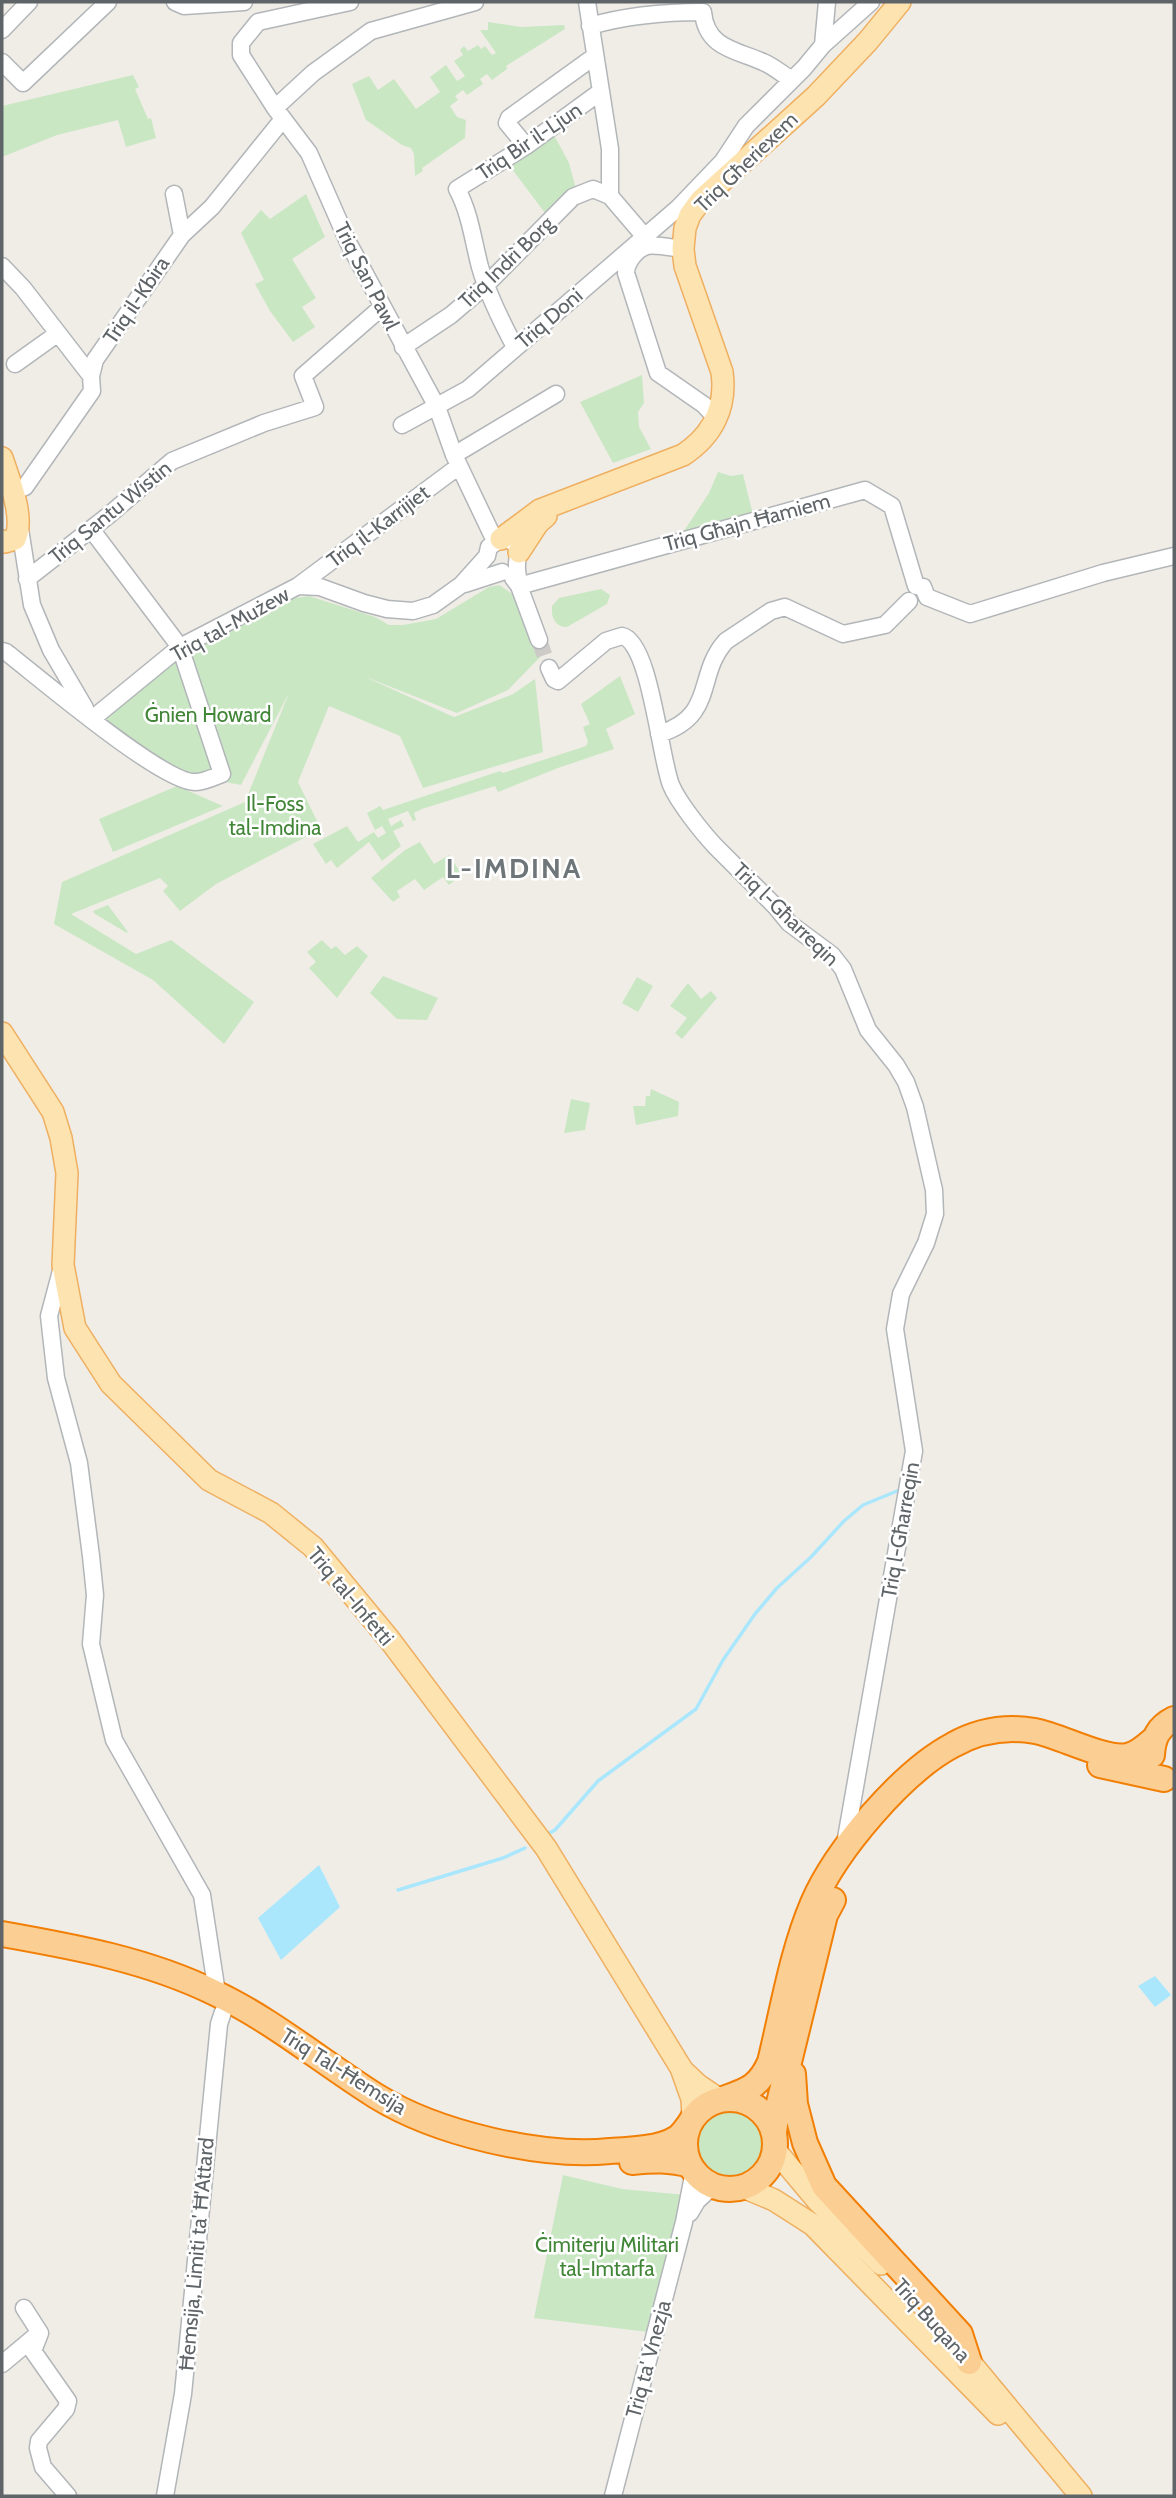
<svg xmlns="http://www.w3.org/2000/svg" width="1176" height="2498" viewBox="0 0 1176 2498" font-family="Cabin,sans-serif">
<style>
.green{fill:#cae7c4}
.water{fill:#aae7fd}
.lines{fill:none;stroke-linecap:round;stroke-linejoin:round}
.stream{stroke:#aae7fd;stroke-width:3.5}
.minor-tunnel{stroke:#cccbc7;stroke-width:16;stroke-dasharray:16 8;stroke-linecap:butt}
.minor-casing{stroke:#b2b6b9;stroke-width:19}
.major-casing{stroke:#efaf61;stroke-width:24}
.highway-casing{stroke:#f27f05;stroke-width:28}
.minor{stroke:#fff;stroke-width:16}
.major{stroke:#fde3af;stroke-width:21}
.highway{stroke:#fbcf93;stroke-width:24}
.labels{text-anchor:middle;dominant-baseline:central;stroke-width:5;stroke-linejoin:round;paint-order:stroke}
.street-label{font-size:21px;fill:#5e6467;stroke:#fff}
.park-label{font-size:21px;fill:#418537;stroke:#fff}
.district-label{font-size:28px;font-weight:bold;letter-spacing:2px;fill:#6f7679;stroke:#fff}
</style>
<rect width="100%" height="100%" fill="#f0ede7"/>
<path class="green" d="M488,22l33,5 43,-2 1,4 -59,37 1,3 -15,11 -5,-6 -7,5 3,5 -16,11 -4,-5 -8,6 3,4 -8,6 7,11 9,3 -1,18 -43,30 1,3 -8,5 -1,-22 -3,-6 -9,-3 -36,-25 -14,-36 17,-8 9,14 16,-11 22,30 24,-17 -10,-15 16,-12 11,16 8,-5 -11,-15 9,-6 -3,-5 4,-4 4,5 10,-6 3,4 4,-3 7,9 4,-2 -16,-23h8z
M133,75l6,12 -4,2 13,30 3,-1 5,20 -30,9 -8,-27 -61,15 -55,22v-51z
M553,133l16,30 7,26 -31,24 -36,-48z
M306,194l19,43 -33,22 24,39 -14,9 13,20 -22,15 -23,-31 -15,-27 9,-4 -23,-47 20,-23 9,9z
M642,375l2,28 -6,9 1,15 12,22 -38,14 -33,-61z
M718,472l13,4 12,-2 10,41 -73,22 29,-44z
M499,585l12,8 39,54 -42,43 -51,23 -94,-37 91,41 59,-23 22,-15 8,73 -120,36 -23,-52 -71,-30 -31,76 23,47 -105,55 -36,27 -17,-20 5,-5 -8,-8 -89,36 65,40 35,-14 83,62 -30,42 -71,-64 -99,-56 8,-42 183,-80 44,-109 -48,92 -69,-13 -75,-52 91,-70 100,-51 21,-3 66,21 14,8h14l33,-6 53,-32z
M601,589l9,6 -3,9 -40,23c-13,0 -16,-11 -15,-21l7,-8z
M620,676l15,38 -29,15 8,20 -56,19 -60,24 -3,-6 -73,23 -8,4 2,7 -3,1 -5,-10 -20,8 3,7 10,-6 3,6 -11,5 8,15 -19,15 -13,-19 -32,26 -6,-8 -5,4 -13,-20 34,-18 11,16 16,-10 4,6 8,-5 -4,-7 -7,4 -8,-17 13,-7 3,4 117,-39 3,2 83,-27 2,-4 -5,-15 7,-3 -9,-20z
M177,786l46,20 -110,46 -14,-33z
M420,842l14,22 15,-9 13,20 -13,10 -6,-8 -19,13 -9,-11 -18,12 3,6 -7,5 -22,-24 34,-28z
M108,905l20,27 -1,1 -32,-19 -2,-3z
M322,940l9,9 5,-3 9,9 12,-9 11,10 -31,42 -28,-30 7,-6 -9,-10z
M383,976l55,22 -11,22 -30,-1 -27,-26z
M637,977l16,9 -15,26 -16,-9z
M688,983l13,16 10,-8 6,7 -35,41 -7,-6 12,-15 -17,-12z
M651,1089l28,13 -1,14 -42,9 -3,-19h12l1,-10h4z
M571,1099l19,4 -5,27 -21,3z
M698 2145a35 35 0 1 1 70 0a35 35 0 1 1-70 0Z
M563,2175l59,14 64,6 -38,137 -114,-14z"/>
<path class="water" d="M319,1865l21,42 -59,53 -23,-42z
M1155,1976l16,19 -16,12 -17,-21z"/>
<g class="lines">
<path class="stream" d="M548,1834l7,-4 43,-49 98,-72 27,-49 32,-46 22,-26 34,-31 33,-36 19,-16 39,-16
M398,1890l105,-32 22,-10"/>
<path class="minor-tunnel" d="M539,640l10,28"/>
<defs>
<path id="minor" d="M175,2l9,4 60,-4
M587,2l23,147v47l35,41
M258,22l-17,21v12l34,53 34,45 40,91 88,163 17,48 41,86
M258,22l92,-20
M590,26c38,-11 74,-14 113,-14 3,36 33,38 60,50 10,4 19,12 29,18
M2,30l27,-28
M823,45l4,-43
M2,62l21,21 85,-81
M275,108l38,-35 58,-42 104,-29
M526,146l-19,-23 2,-5 86,-62
M174,194l8,41
M683,249c-10,-1 -27,-5 -36,-3 -11,3 -21,17 -21,27l32,100 46,32 13,14
M2,266l21,22 68,88
M403,347l48,-32 35,-30 87,-88 20,-8 17,7
M515,347c-14,-26 -27,-52 -35,-80 -7,-27 -10,-54 -23,-78l69,-43 74,-54
M15,364l42,-30
M402,425l66,-36 210,-181 45,-47 23,-35 58,-58 19,-23 48,-43
M454,455l102,-61
M14,491l11,-4 67,-96 -1,-15 4,-16 87,-125 30,-28 71,-88
M20,529l12,76 19,45 34,58
M513,578l6,8 20,54
M27,579l82,-64 63,-54 92,-38 51,-16 -12,-31 79,-69
M465,584l37,-12
M298,586l161,-120
M519,586l346,-96 27,16 24,80
M916,586l7,1 4,10 43,17 133,-41 71,-17
M2,651l4,1c31,24 159,133 190,130 8,0 18,-5 26,-8l-42,-127 -89,-118
M549,668l5,11 4,2 48,-40 16,-5c28,5 38,122 49,149 7,17 31,47 44,61l60,60 14,17 43,32 11,14 25,61 28,35 10,17 9,25 19,83 1,24 -9,29 -25,51 -6,35 19,122 -69,393
M92,719l88,-72 118,-61 22,1 44,16 23,6 26,2 20,-6 28,-20 26,-29 2,-9 12,-8c24,2 15,15 16,30 0,5 2,11 2,17
M659,734c58,-18 36,-59 67,-93l45,-30 14,-4 58,27 42,-9 24,-24
M62,1267l-13,49 7,62 23,85 12,93 4,39 -4,49 23,96 88,155 15,98
M690,2213l7,-12 16,-15
M24,2308l16,25 -7,18 35,50 -2,8 -27,32 -1,7 5,19 25,29
M2,2364l36,-30
M165,2496l18,-102 36,-370 4,-12
M613,2496l71,-274 10,-51"/>
<path id="major" d="M2,458c7,21 23,60 13,81l-10,3 -3,-1
M501,539l39,-29 143,-55c29,-19 44,-47 39,-83l-37,-106 -2,-17 2,-21 5,-13 11,-15 115,-104 52,-55 32,-39
M519,552l19,-29 8,-7
M2,1033l51,79 8,26 6,35 -4,92 12,63 36,56 98,96 62,33 42,34 76,92 157,209 135,220 11,31 1,19
M682,2070l16,15 22,15
M775,2150l42,50 64,64
M743,2187l31,13 39,25 185,189
M959,2349l122,147"/>
<path id="highway" d="M1152,1755c1,-17 6,-28 22,-36
M1100,1765l64,14
M2,1934c73,13 146,26 213,59 57,27 107,69 161,103 60,37 164,62 234,55 19,-1 50,-2 67,-13 5,-3 10,-11 14,-16
M793,2074l2,30 10,39 19,43 136,148 9,28
M723,2099c25,-9 36,-12 47,-37 13,-53 22,-110 43,-159 23,-53 89,-131 140,-158 25,-14 53,-19 82,-14 26,5 69,29 92,25 11,-2 19,-10 27,-17
M685 2144a45 45 0 1 1 90 0a45 45 0 1 1-90 0Z
M774,2132l3,-21 48,-196 8,-15
M632,2162c21,-2 38,-3 58,3"/>
</defs>
<use href="#minor" class="minor-casing"/>
<use href="#major" class="major-casing"/>
<use href="#highway" class="highway-casing"/>
<use href="#minor" class="minor"/>
<use href="#major" class="major"/>
<use href="#highway" class="highway"/>
</g>
<g class="labels">
<g class="street-label">
<text transform="translate(529 141) rotate(-34)">Triq Bir il-Ljun</text>
<text transform="translate(746 162) rotate(-44)">Triq Għeriexem</text>
<text transform="translate(506 262) rotate(-44)">Triq Indrì Borg</text>
<text transform="translate(367 276) rotate(63)">Triq San Pawl</text>
<text transform="translate(136 300) rotate(-56)">Triq il-Kbira</text>
<text transform="translate(549 318) rotate(-41)">Triq Doni</text>
<text transform="translate(110 512) rotate(-39)">Triq Santu Wistin</text>
<text transform="translate(747 522) rotate(-15)">Triq Għajn Ħamiem</text>
<text transform="translate(378 526) rotate(-37)">Triq il-Karrijiet</text>
<text transform="translate(230 624) rotate(-29)">Triq tal-Mużew</text>
<text transform="translate(786 914) rotate(44)">Triq l-Għarreqin</text>
<text transform="translate(900 1530) rotate(-80)">Triq l-Għarreqin</text>
<text transform="translate(351 1596) rotate(50)">Triq tal-Infetti</text>
<text transform="translate(344 2071) rotate(32)">Triq Tal-Ħemsija</text>
<text transform="translate(196 2254) rotate(-85)">Ħemsija, Limiti ta' Ħ'Attard</text>
<text transform="translate(932 2320) rotate(48)">Triq Buqana</text>
<text transform="translate(648 2359) rotate(-75)">Triq ta' Vnezja</text>
</g>
<g class="park-label">
<text x="208" y="714">Ġnien Howard</text>
<text x="275" y="803">Il-Foss<tspan x="275" dy="24">tal-Imdina</tspan></text>
<text x="607" y="2244">Ċimiterju Militari<tspan x="607" dy="24">tal-Imtarfa</tspan></text>
</g>
<g class="district-label">
<text x="514" y="868">L-IMDINA</text>
</g>
</g>
<rect width="1176" height="2498" fill="none" stroke="#5e6467" stroke-width="7"/>
</svg>
